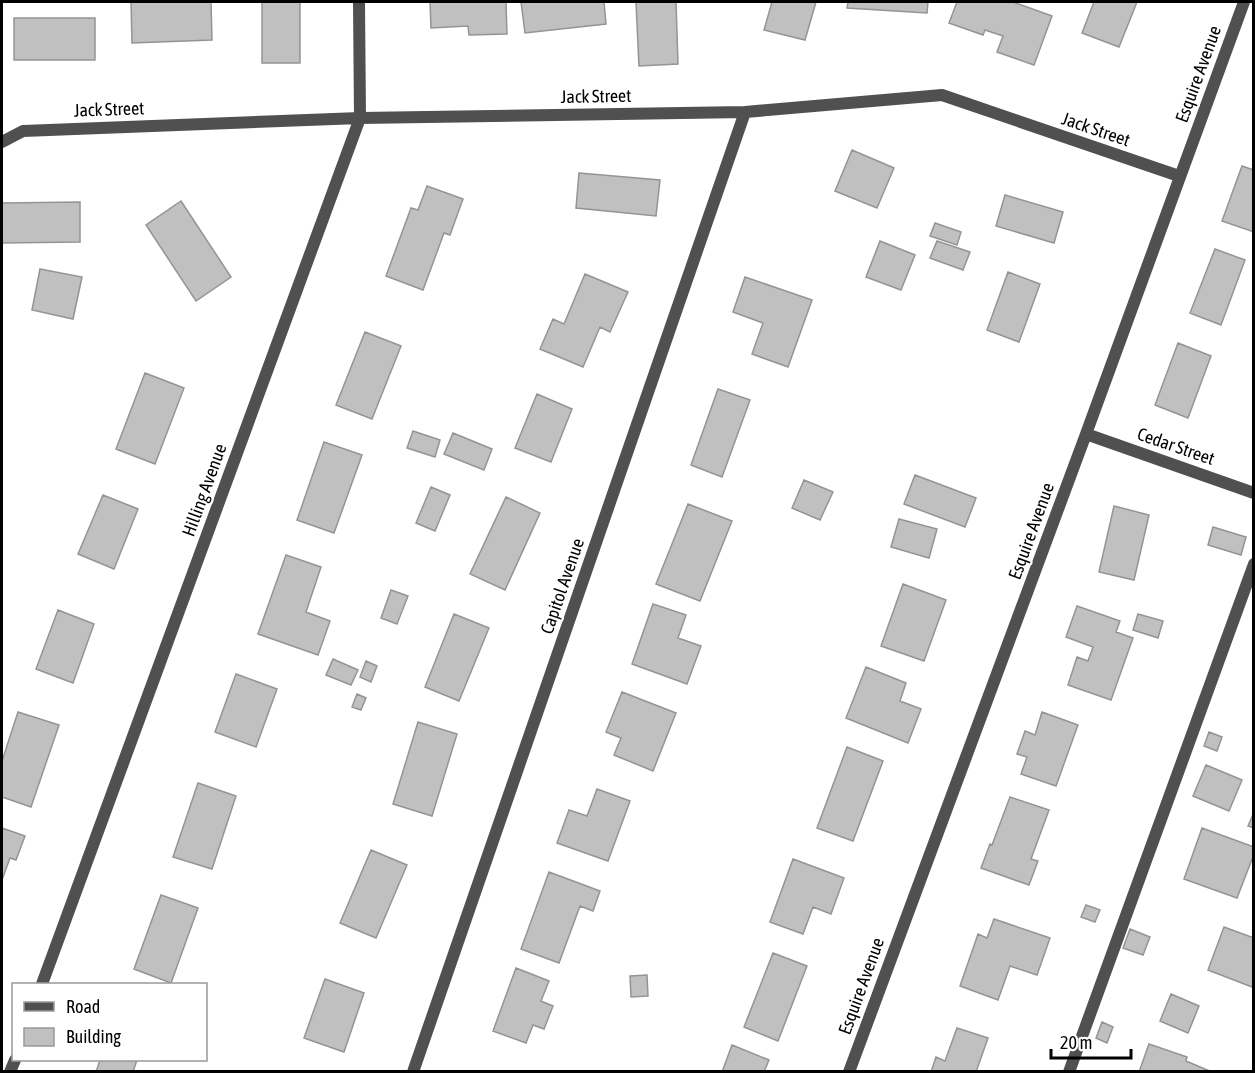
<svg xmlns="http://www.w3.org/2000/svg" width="1255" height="1073" viewBox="0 0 1255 1073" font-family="'Asap Condensed',sans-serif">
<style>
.building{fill:#c0c0c0;stroke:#949494;stroke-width:1.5}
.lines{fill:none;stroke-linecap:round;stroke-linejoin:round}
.service{stroke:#505050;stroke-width:12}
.minor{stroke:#505050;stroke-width:12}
.labels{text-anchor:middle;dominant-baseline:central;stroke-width:4.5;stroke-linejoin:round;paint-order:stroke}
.street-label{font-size:18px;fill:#000;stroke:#fff}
</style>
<rect width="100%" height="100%" fill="#fff"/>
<path class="building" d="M131,2h80l1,38 -80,3z
M262,2h38v61h-38z
M430,2h76l1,32 -38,1 -1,-9 -37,2z
M521,2h83l2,22 -81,9z
M636,2h40l2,62 -39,2z
M772,2h44l-11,38 -41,-10z
M848,2h80l-1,11 -80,-5z
M957,2h56l39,14 -18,49 -37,-13 6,-16 -18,-6 -2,5 -34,-12z
M1094,2h43l-18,45 -37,-14z
M14,18h81v42h-81z
M852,150l42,18 -17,40 -42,-17z
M1242,166l12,4v62l-32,-11z
M579,173l81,7 -4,36 -80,-8z
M427,186l36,13 -13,36 -6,-2 -21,57 -37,-14 25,-68 7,2z
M1005,195l58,17 -9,31 -58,-17z
M181,201l50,76 -35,24 -50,-76z
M80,202v40l-78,1v-40z
M935,223l26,9 -4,13 -27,-9z
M880,241l35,14 -14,35 -35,-13z
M937,241l33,11 -7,18 -33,-12z
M1215,249l30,11 -24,65 -31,-12z
M40,269l42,8 -9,42 -41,-9z
M1008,272l32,12 -21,58 -32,-12z
M585,274l43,18 -18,40 -10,-5 -17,40 -43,-18 13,-30 11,5z
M745,277l67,23 -24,67 -36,-13 11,-31 -30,-11z
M365,332l36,14 -29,73 -36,-14z
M1178,343l33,13 -23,62 -33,-13z
M145,373l39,15 -29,76 -39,-15z
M718,389l32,11 -28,77 -31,-12z
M537,394l35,15 -21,53 -36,-14z
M413,431l27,9 -5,17 -28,-9z
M453,433l39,16 -8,21 -40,-16z
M324,442l38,13 -28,78 -37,-13z
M915,475l61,23 -11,29 -61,-23z
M804,480l29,12 -13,28 -28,-12z
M431,487l19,8 -15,36 -19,-8z
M103,495l35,14 -24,60 -36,-15z
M506,497l34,16 -35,77 -35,-16z
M688,504l44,17 -32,80 -44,-17z
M1114,506l35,9 -15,65 -35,-8z
M899,519l38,10 -8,29 -38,-11z
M1213,527l33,10 -5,18 -33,-10z
M286,555l35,12 -15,45 24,9 -12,34 -60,-21z
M903,584l43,16 -22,61 -43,-15z
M391,590l17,6 -11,28 -16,-6z
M653,604l33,11 -8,23 23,8 -14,38 -55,-20z
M1077,606l43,15 -4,11 17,6 -22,62 -43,-15 9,-28 11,4 5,-14 -27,-10z
M58,610l36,14 -21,59 -37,-14z
M454,614l35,14 -30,73 -34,-14z
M1138,614l25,7 -5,17 -25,-8z
M333,659l25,11 -7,15 -25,-10z
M366,661l11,5 -6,16 -11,-5z
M866,667l40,16 -6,18 21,8 -13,34 -62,-25z
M236,674l41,15 -21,58 -41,-15z
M622,692l54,21 -23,58 -39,-16 7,-17 -15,-6z
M357,694l9,4 -5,12 -9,-3z
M18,712l41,13 -28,82 -29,-10v-36z
M1042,712l36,13 -22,61 -35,-12 6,-17 -10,-3 8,-23 10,4z
M418,722l39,12 -25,82 -39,-12z
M1209,732l13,5 -5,14 -13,-5z
M847,747l36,14 -30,80 -36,-13z
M1206,765l36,15 -13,31 -36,-15z
M198,783l38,13 -24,73 -39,-12z
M597,789l33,12 -22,60 -51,-18 12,-33 18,6z
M1010,797l39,13 -18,49 7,2 -9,24 -48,-17 9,-24 2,1z
M1254,812v16l-6,-2z
M2,828l23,8 -9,24 -6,-2 -8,22z
M1202,828l52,19v7l-17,44 -53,-19z
M371,850l36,15 -31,73 -36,-15z
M793,859l51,19 -13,36 -18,-7 -10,27 -33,-12z
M549,872l51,19 -7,20 -13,-5 -21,57 -38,-14z
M161,895l37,13 -27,75 -37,-14z
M1086,905l14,5 -5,12 -14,-5z
M994,919l56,19 -13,37 -27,-9 -12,34 -38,-14 18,-52 9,4z
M1224,927l30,11v44l-2,5 -44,-17z
M1130,929l20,8 -7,18 -20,-7z
M773,953l34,13 -29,75 -34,-14z
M516,968l33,13 -8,20 12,5 -9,23 -11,-4 -7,18 -33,-12z
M647,975l1,21 -17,1 -1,-21z
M325,979l39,14 -20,59 -40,-14z
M1171,994l28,12 -11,27 -28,-12z
M1102,1022l11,5 -6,16 -11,-5z
M957,1028l31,10 -12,34h-45l5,-15 9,4z
M1149,1044l38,13 -1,4 26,11h-73z
M732,1045l37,15 -5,12h-42z
M100,1060h37l-4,12h-37z"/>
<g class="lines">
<path class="service" d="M1069,1072l185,-508"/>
<path class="minor" d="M2,142l21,-11 337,-13 385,-6 197,-17 237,81
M1086,434l168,59
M42,984l318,-866 -1,-116
M10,1072l5,-12
M413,1072l332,-960
M849,1072l237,-638 158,-432"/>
</g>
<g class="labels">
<g class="street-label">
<text transform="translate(1198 74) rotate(-70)">Esquire Avenue</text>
<text transform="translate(596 96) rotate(-1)">Jack Street</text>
<text transform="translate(109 109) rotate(-2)">Jack Street</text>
<text transform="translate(1096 129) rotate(19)">Jack Street</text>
<text transform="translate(1176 446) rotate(19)">Cedar Street</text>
<text transform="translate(204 490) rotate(-70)">Hilling Avenue</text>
<text transform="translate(1031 531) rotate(-70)">Esquire Avenue</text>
<text transform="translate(562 586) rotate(-71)">Capitol Avenue</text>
<text transform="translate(861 986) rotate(-70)">Esquire Avenue</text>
</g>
</g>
<rect width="1255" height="1073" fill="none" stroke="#000000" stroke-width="6"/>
<rect x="12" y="983" width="195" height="78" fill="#ffffff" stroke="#999999" stroke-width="1.5"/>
<rect x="24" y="1002" width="30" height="9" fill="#505050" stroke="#999999" stroke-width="1.5"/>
<text x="66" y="1013" font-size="18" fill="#000000">Road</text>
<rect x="24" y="1028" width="30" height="18" fill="#c0c0c0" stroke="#999999" stroke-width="1.5"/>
<text x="66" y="1043" font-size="18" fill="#000000">Building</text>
<path d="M1051 1049v9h80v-9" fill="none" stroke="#000000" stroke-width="3"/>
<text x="1060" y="1049" font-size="18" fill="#000000" stroke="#ffffff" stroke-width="4.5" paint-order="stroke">20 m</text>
</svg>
